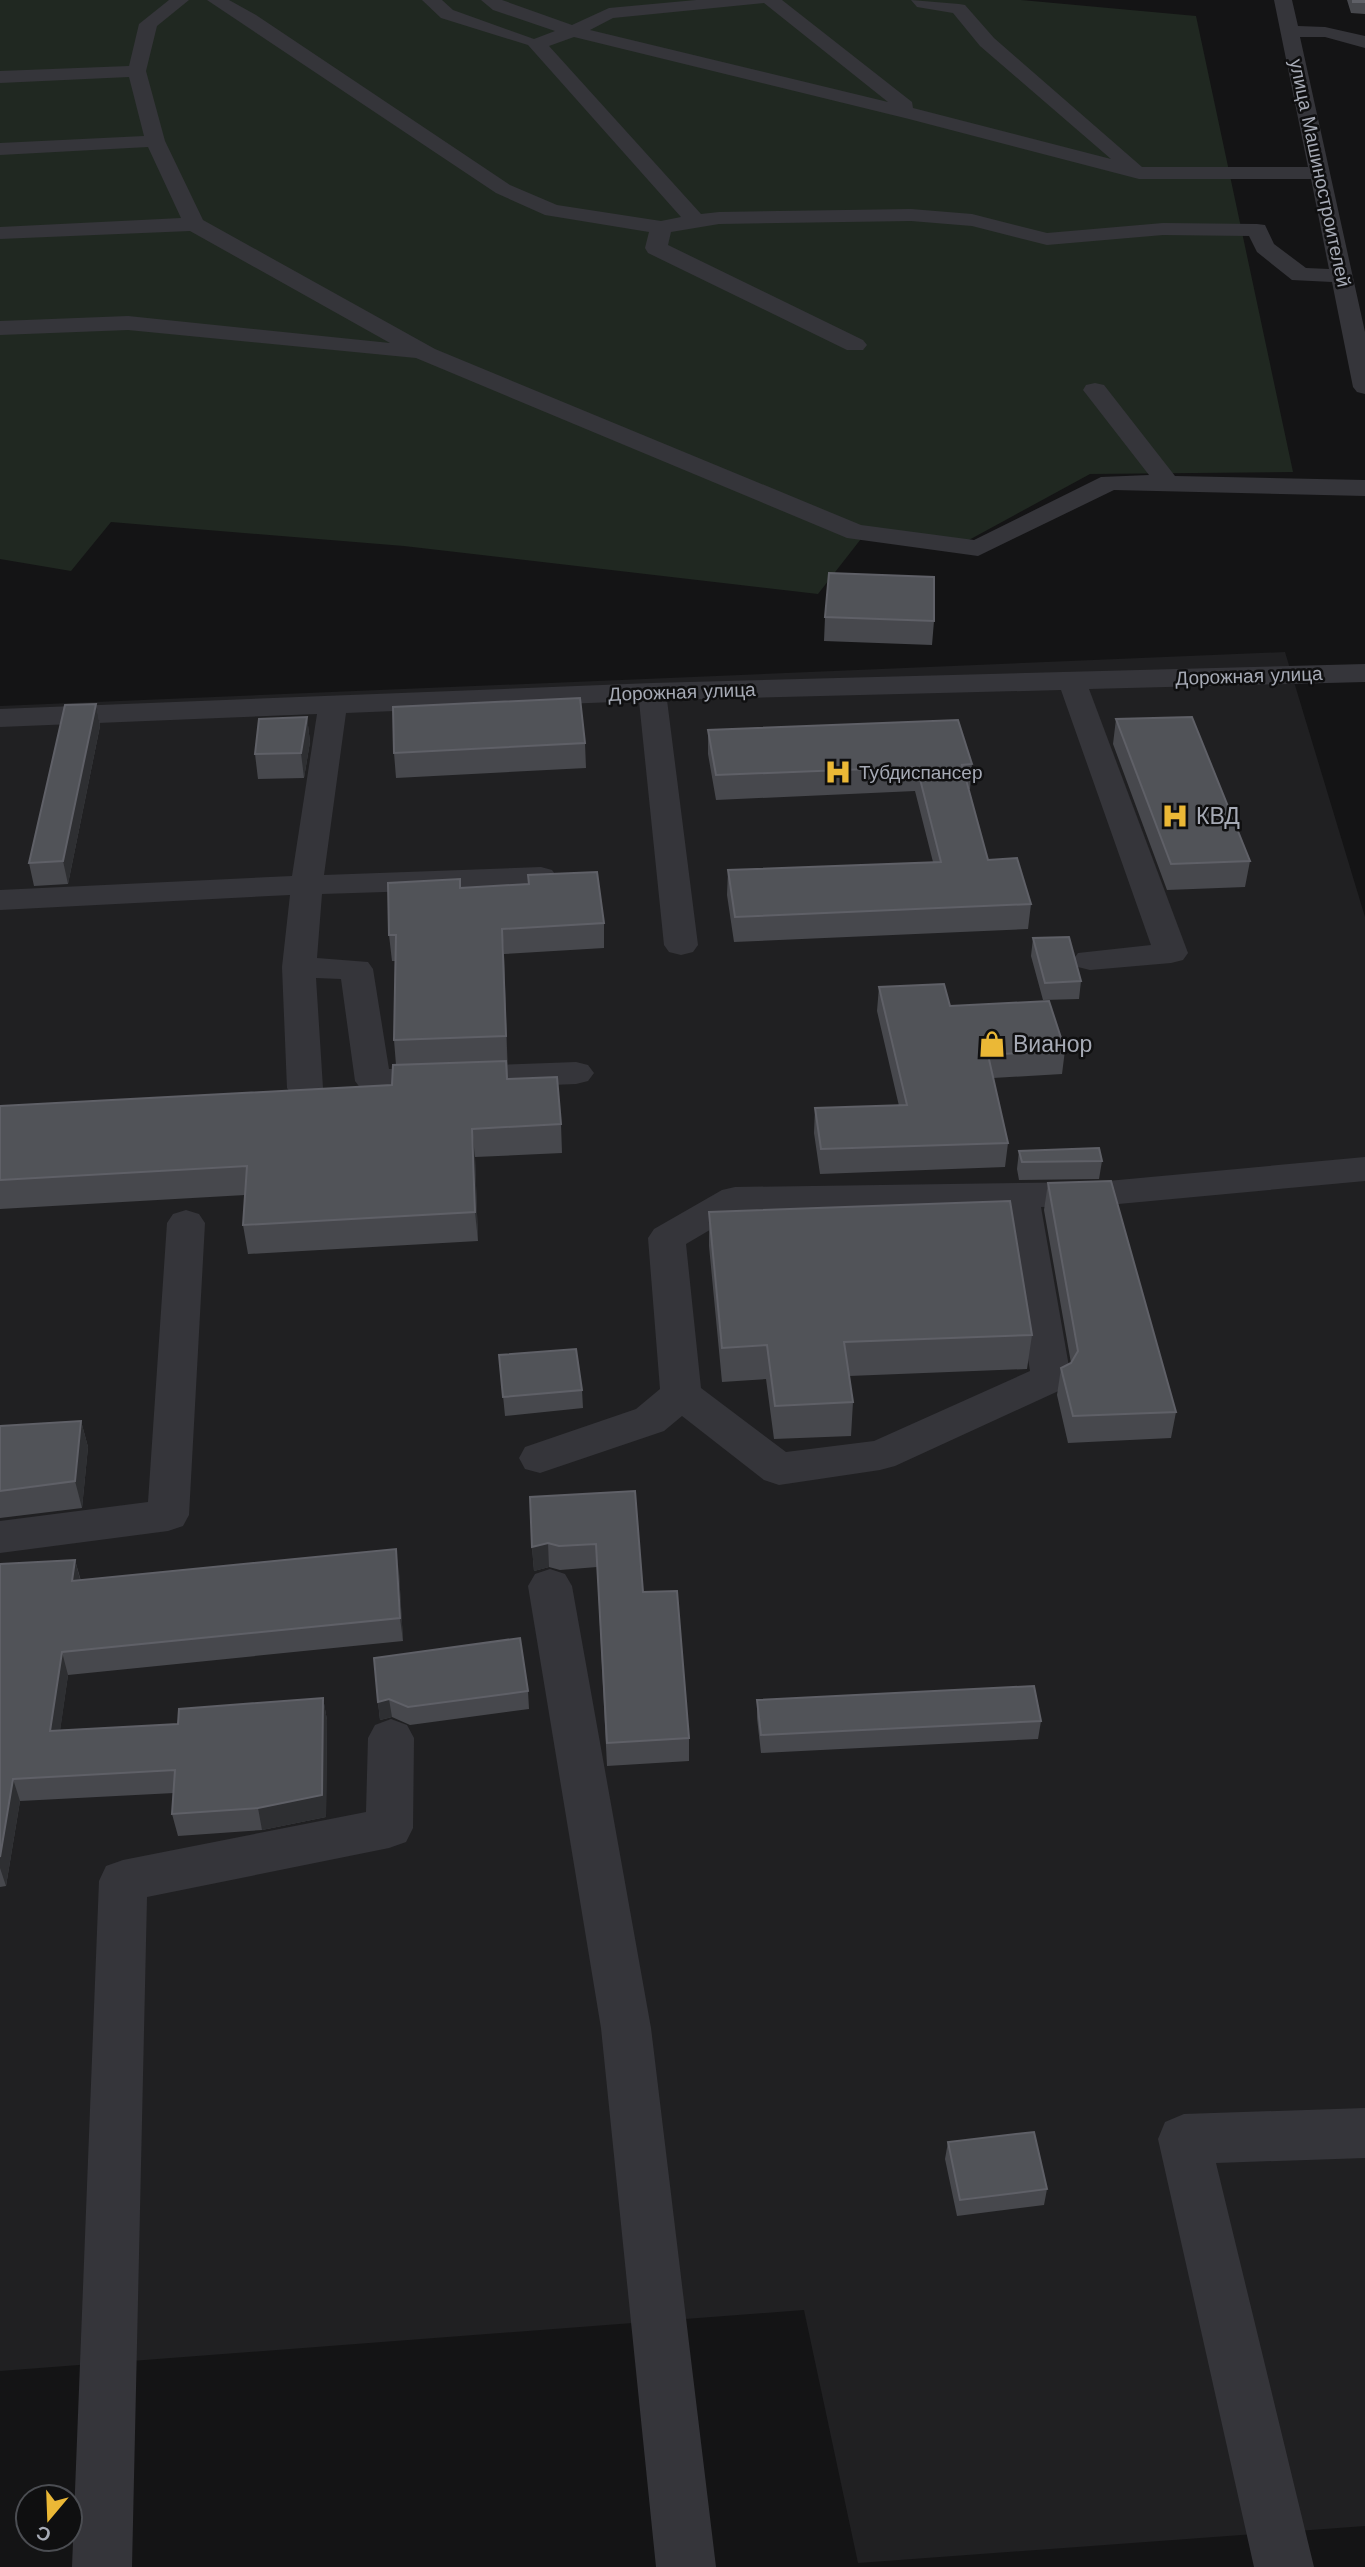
<svg xmlns="http://www.w3.org/2000/svg" width="1365" height="2567" viewBox="0 0 1365 2567" font-family="'Work Sans',sans-serif">
<style>
.built{fill:#202022}
.green{fill:#202821}
.lines{fill:none;stroke-linecap:round;stroke-linejoin:round}
.minor{fill:#35353a;fill-rule:evenodd}
.wall{fill:#47484d}
.shaded-wall{fill:#2e2f32}
.building{fill:#515358;stroke:#5f6067;stroke-width:2}
.labels{text-anchor:middle;dominant-baseline:central;stroke-width:5;stroke-linejoin:round;paint-order:stroke}
.far-street-label{font-size:19px;fill:#a6aab5;stroke:#0f0f10}
.far-poi-label{font-size:19px;fill:#a6aab5;stroke:#0f0f10;text-anchor:start}
.poi-label{font-size:23px;fill:#a6aab5;stroke:#0f0f10;text-anchor:start}
</style>
<rect width="100%" height="100%" fill="#141415"/>
<path class="built" d="M1285,652l80,265v1609l-507,37 -54,-253 -804,61v-1665z"/>
<path class="green" d="M0,0h1021l175,16 97,456 -203,2 -134,73 -92,-12 -46,59 -414,-48 -293,-24 -40,49 -71,-12z"/>
<g class="lines">
<path class="minor" d="M169,0h20l-32,26 -11,45 19,70 38,79 232,129 426,176 113,15 127,-63 48,-2 -66,-85 3,-5 9,-2 9,2 71,91 190,4v16l-251,-6 -136,66 -131,-18 -431,-180 -288,-28 -128,5v-14l128,-5 262,27 -200,-112 -190,8v-12l181,-9 -33,-71 -148,8v-12l144,-7 -15,-59 -129,6v-12l129,-5 10,-42z
M207,0h22l27,15 254,170 47,20 104,16 20,-4 -153,-172 -87,-27 -19,-18h20l11,10 81,29 21,-8 -62,-21 -12,-10h21l70,25 37,-17 87,-8h86l130,102 1,6 198,51 -131,-113 -27,-33 -36,-6 -6,-7 48,4 6,1 29,33 148,129h166l-34,-167h18l6,26 27,1 40,9v12l-40,-11h-25l65,295v62l-8,-2 -4,-5 -21,-105 -40,-2 -35,-28 -8,-16 -86,-1 -116,10 -75,-19 -61,-5 -192,3 -48,8 -3,13 195,95 4,5 -4,5h-16l-199,-97 -3,-5 4,-16 -104,-17 -49,-22zM764,3l124,99 -298,-72 23,-12zM574,37l335,82 230,60h172l18,90 -23,-1 -32,-24 -9,-19 -8,-1 -94,-1 -116,10 -75,-19 -61,-5 -192,3 -18,2 -152,-168z
M1365,664v18l-276,7 99,264 -5,7 -12,3 -81,7 -12,-3 -5,-7 5,-7 73,-8 -90,-255 -394,10 31,245 -5,7 -12,3 -12,-3 -5,-7 -25,-244 -293,12 -22,162 217,-8 11,3 5,7 -5,7 -11,3 -219,7 -5,64 51,4 5,7 16,100 187,-7 12,3 6,8 -6,8 -12,3 -203,8 -12,-3 -6,-8 -14,-102 -25,-1 7,110 -6,8 -12,3 -12,-3 -6,-8 -5,-121 8,-72 -290,15v-20l292,-14 25,-162 -317,13v-18l652,-26z
M1365,1157v24l-268,25 -56,1 30,171 -6,10 -170,78 -15,4 -101,15 -15,-5 -82,-64 -18,15 -124,42 -15,-4 -6,-11 6,-11 111,-38 24,-20 -12,-151 6,-9 68,-39 13,-3 362,-5zM1004,1208l26,163 -156,70 -88,11 -85,-64 -15,-144 56,-33z
M186,1210l13,4 6,9 -16,292 -6,11 -15,5 -168,22v-32l148,-19 19,-279 6,-9z
M550,1569l15,5 7,12 79,442 65,539h-60l-55,-539 -73,-442 7,-12z
M391,1719l16,6 7,13 -1,90 -7,14 -17,6 -242,49 -15,670h-60l27,-686 7,-15 17,-6 243,-48 2,-74 7,-13z
M1365,2108v50l-149,5 98,404h-60l-96,-428 7,-17 19,-8z"/>
</g>
<path class="wall" d="M1347,0h18v14l-14,-1z
M825,617l109,4 -2,24 -108,-4z
M96,704l4,22 -32,158 -34,2 -5,-23z
M307,717l3,25 -6,36 -46,1 -3,-25z
M1116,719l134,142 -5,26 -78,3 -54,-146z
M708,730l264,34 -2,25h-1l19,71 43,44 -3,25 -294,13 -7,-47 1,-25 205,-8 -18,-71 -199,9 -8,-46z
M585,743l1,25 -190,10 -2,-25z
M460,888l144,35v25l-100,6 4,125 53,45 1,29 -87,4 3,84 -230,13 -5,-29 2,-30 -245,14v-103l392,-21 4,-20 -2,-25 1,-79h-3l-3,-26z
M1033,938l48,43 -2,18 -36,1 -12,-44z
M879,987l71,19 115,44 -3,24 -69,4 15,65 -3,24 -185,7 -6,-41 1,-25 84,-2 -22,-95z
M1019,1151l83,10 -3,18 -80,1 -2,-11z
M1048,1183l128,229 -5,26 -103,5 -11,-48 4,-27 10,-5 -27,-153z
M709,1212l323,123 -5,34 -178,7 4,26 -2,34 -77,3 -8,-60 -44,3 -13,-136z
M499,1355l83,35 1,18 -78,8z
M81,1421l7,26 -6,61 -82,10v-92z
M635,1491l8,101 46,146v23l-82,5 -10,-199 -37,3 -11,-3 -15,4 -2,-24z
M75,1560l6,21 318,-9 4,69 -335,34 -8,55 118,-6 145,-26 4,22 -1,97 -64,13 -84,6 -6,-22 2,-21 -154,8 -14,85 -6,1v-323z
M520,1638l8,53 1,18 -119,16 -18,-8 -12,3 -2,-18z
M757,1700l284,21 -3,18 -277,14 -4,-35z
M948,2142l99,47 -3,16 -87,11 -12,-57z"/>
<path class="shaded-wall" d="M96,704l4,22 -32,158 -5,-23z
M307,717l3,25 -6,36 -3,-25z
M502,929l2,25 3,108 -1,-26z
M472,1129l3,28 3,84 -3,-29z
M81,1421l7,26 -6,61 -7,-27z
M548,1543l1,24 -15,4 -2,-24z
M396,1549l3,23 4,69 -3,-23z
M75,1560l6,23 -9,-2z
M62,1652l6,23 -11,78 -7,-22z
M323,1698l4,22 -1,97 -64,13 -4,-22z
M389,1699l3,18 -12,3 -2,-18z
M13,1779l7,22 -14,85 -6,-18v-11z"/>
<path class="building" d="M1353,0h12v2h-12z
M829,573l105,4v44l-109,-4z
M580,698l5,45 -191,10 -1,-46z
M96,704l-33,157 -34,2 36,-158z
M307,717l-6,36 -46,1 4,-35z
M1192,717l58,144 -79,3 -55,-145z
M958,720l14,44 -10,1 26,95 29,-2 14,46 -296,13 -7,-47 213,-8 -24,-95 -201,8 -8,-45z
M597,872l7,51 -102,6 4,107 -112,4 2,-105h-7l-1,-52 72,-4v9l69,-4 -1,-9z
M1069,937l12,44 -36,2 -12,-45z
M944,984l6,22 99,-5 16,49 -77,5 20,88 -187,6 -6,-41 92,-3 -28,-118z
M506,1061l1,18 50,-2 4,47 -89,5 3,83 -232,13 4,-59 -247,14v-74l392,-21 1,-20z
M1099,1148l3,13 -80,1 -3,-11z
M1111,1181l65,231 -103,4 -12,-48 10,-5 7,-12 -30,-168z
M1010,1201l22,134 -188,7 9,60 -78,4 -8,-61 -45,3 -13,-136z
M576,1349l6,41 -79,7 -4,-42z
M81,1421l-6,60 -75,10v-65z
M635,1491l8,101 34,-1 12,147 -82,5 -11,-199 -37,2 -11,-3 -16,4 -2,-50z
M396,1549l4,69 -338,34 -12,79 128,-7 1,-15 144,-11 -1,97 -64,13 -86,6 3,-44 -162,9 -13,78v-293l75,-4 -3,21z
M520,1638l8,53 -120,16 -19,-8 -11,3 -4,-44z
M1034,1686l7,35 -280,14 -4,-35z
M1034,2132l13,57 -87,11 -12,-58z"/>
<defs>
<symbol id="hospital-bare" viewBox="-9 -9 18 18"><path d="M-5-5h3v3.5h4V-5h3V5h-3V1.5h-4V5h-3Z" fill="#ebb836" stroke="#0f0f10" stroke-width="2.5" paint-order="stroke"/></symbol>
<symbol id="shop-bare" viewBox="-9 -9 18 18"><path d="M-5-2.5h2.3a2.7 3.5 0 0 1 5.4 0H5L5.5 6h-11ZM-1.5-2.5h3a1.5 2.3 0 0 0-3 0Z" fill="#ebb836" stroke="#0f0f10" stroke-width="2.5" paint-order="stroke"/></symbol>
</defs>
<g fill-rule="evenodd">
<use href="#hospital-bare" x="819" y="753" width="38" height="38"/>
<use href="#hospital-bare" x="1156" y="797" width="38" height="38"/>
<use href="#shop-bare" x="973" y="1025" width="38" height="38"/>
</g>
<g class="labels">
<g class="far-street-label">
<text transform="translate(1320 173) rotate(78)">улица Машиностроителей</text>
<text transform="translate(1249 676) rotate(-2)">Дорожная улица</text>
<text transform="translate(682 692) rotate(-2)">Дорожная улица</text>
</g>
<g class="far-poi-label">
<text x="859" y="772">Тубдиспансер</text>
</g>
<g class="poi-label">
<text x="1196" y="816">КВД</text>
<text x="1013" y="1044">Вианор</text>
</g>
</g>
<g transform="translate(49 2518) rotate(199)"><circle r="33" fill="#0f0f10" stroke="#4b4d52" stroke-width="2"/>
<path d="M0-5L12 26L0 18L-12 26Z" fill="#ebb836"/>
<text y="-10" font-size="19" font-weight="bold" text-anchor="middle" fill="#a6aab5">С</text>
</g>
</svg>
